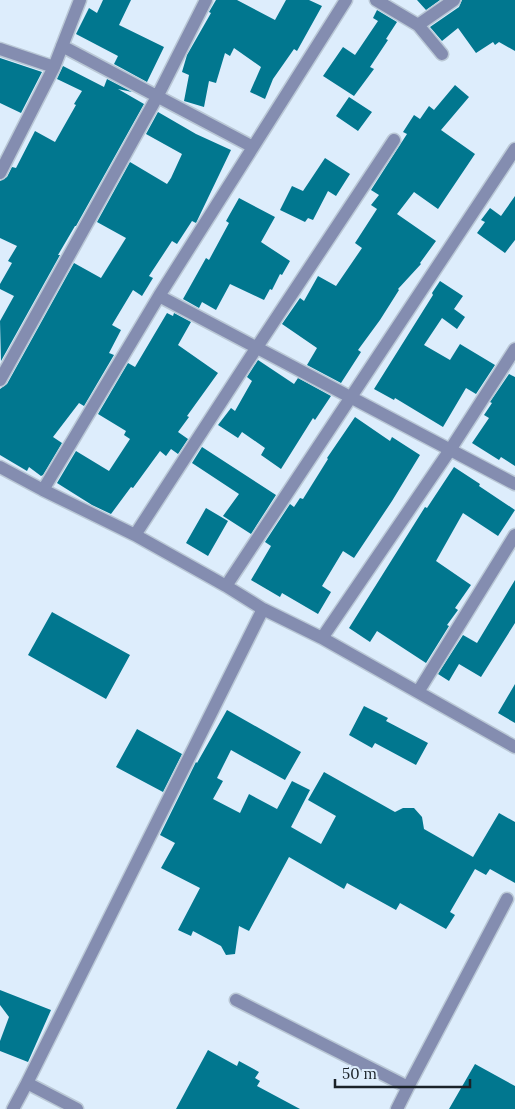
<svg xmlns="http://www.w3.org/2000/svg" width="515" height="1109" viewBox="0 0 515 1109" font-family="Lora,serif">
<style>
.building{fill:#01778f}
.lines{fill:none;stroke-linecap:round;stroke-linejoin:round}
.street-casing{stroke:#bac8d6;stroke-width:15}
.street{stroke:#848db0;stroke-width:12}
</style>
<rect width="100%" height="100%" fill="#ddedfc"/>
<path class="building" d="M103,0h28l-12,25 45,22 -17,35 -33,-18 4,-8 -42,-22 13,-26 8,5z
M216,0h21l38,20 11,-20h23l13,6 -25,45 -3,-2 -21,30 -8,20 -15,-7 11,-25 -27,-19 -4,8 -5,-3 -9,30 -7,-2 -5,26 -20,-6 5,-26 -7,-3 5,-17 24,-42 -2,-1z
M417,0h23l-14,10z
M462,0h53v51l-16,-9 -4,3 -2,-3 -17,11 -18,-25 -16,13 -12,-14 29,-20z
M377,10l20,12 -11,17 2,1 -18,27 4,2 -20,27 -31,-20 20,-29 12,8 23,-34 -5,-3z
M0,58l42,14 -21,41 -21,-10z
M63,66l41,21 3,-8 25,13 -14,-3 26,15 -68,122h-1l-17,29h2l-59,106 -1,-40 14,-25 -14,-7v-5l12,-21 -4,-2 9,-15 -17,-8v-57l7,-4 5,-10 4,1 19,-37 20,11 21,-37 -2,-1 8,-13 -25,-12z
M455,85l14,12 -28,33 34,24 -37,55 -24,-17 -17,22 39,27 -16,22 1,1 -23,25 1,1 -19,30 -22,30 3,2 -20,31 -34,-18 10,-17 -35,-24 18,-26 4,3 14,-25 18,10 26,-38 -7,-5 22,-34 -6,-4 8,-10 -8,-5 36,-56 -4,-2 11,-17 6,4 9,-13 5,4z
M349,97l23,15 -14,19 -22,-15z
M158,112l38,22 35,16 -35,73 -4,-2 -15,23 -5,-3 -23,35 4,2 -11,18 -9,-6 -21,35 9,5 -12,23 5,2 -30,51 -5,-3 -26,34 9,6 -19,32 -2,1 -12,-9 -2,4 -27,-16v-66l7,-5 67,-121 27,15 25,-40 -29,-16 33,-60 37,22 4,-6 11,-24 -36,-20z
M325,158l25,16 -14,22 -8,-5 -15,29 -5,-2 -3,4 -25,-12 12,-24 11,5z
M515,196v44l-10,13 -28,-20 8,-11 -4,-2 9,-12 11,8z
M239,198l36,19 -14,25 29,19 -8,14 -2,-1 -8,16 -2,-1 -6,11 -34,-16 -14,26 -14,-8 -3,6 -16,-9 23,-41 3,2 20,-37 -3,-2z
M440,281l23,15 -9,13 11,8 -8,12 -15,-11 -18,27 26,15 10,-16 35,21 -19,29 -10,-6 -23,39 -48,-29 -1,2 -20,-11 59,-94 -1,-2z
M167,313l6,3 1,-3 17,9 -13,23 40,28 -31,43 2,1 -11,15 10,7 -10,15 -7,-5 -5,7 -6,-5 -27,37 -2,-1 -20,27 -19,-9 -35,-22 19,-32 33,20 21,-32 -6,-4 2,-4 -28,-17 30,-51 7,4z
M258,360l36,24 4,-6 33,18 -16,24 -2,-2 -32,51 -20,-14 4,-7 -23,-16 -4,6 -20,-13 13,-17 4,3 17,-30 -5,-4z
M509,374l6,3v89l-14,-9 -2,3 -27,-17 17,-25 -5,-3 8,-12 -2,-1z
M355,417l35,24 2,-4 28,18 -28,46 -38,57 -11,-7 -21,35 9,6 -13,22 -36,-21 -2,4 -29,-17 20,-34 -6,-4 25,-38 4,3 6,-9 3,1 25,-40 -1,-1z
M202,447l74,48 -25,39 -28,-18 16,-22 -47,-31z
M454,467l26,17 -1,2 36,24 -17,26 -35,-23 -27,48 35,24 -16,23 3,2 -11,15 2,1 -23,37 -49,-32 -7,11 -21,-14 76,-121 2,1z
M206,508l22,13 -20,35 -22,-13z
M515,580v43l-34,54 -22,-13 -10,17 -11,-7 25,-39 14,8z
M52,612l78,43 -24,44 -78,-44z
M515,684v39l-17,-10z
M364,706l24,12 -2,3 42,22 -12,22 -41,-22 -3,5 -23,-13z
M227,710l74,42 -16,28 -54,-30 -14,28 6,3 -10,18 27,14 9,-19 28,15 15,-28 18,9 -19,37 30,17 15,-28 -28,-16 16,-28 71,40 8,-4h11l8,9 2,12 49,28 26,-44 16,9v61l-25,-14 -4,6 -11,-6 -25,43 5,3 -9,14 -46,-26 -4,7 -49,-27 -3,6 -55,-32 -40,74 -10,-5 -4,28 -9,1 -5,-9 -28,-15 -2,5 -13,-6 22,-42 -39,-20 14,-25 -15,-8 36,-73 1,1z
M137,729l45,25 -19,38 -47,-25z
M0,990l51,20 -23,52 -28,-11v-10l9,-24 -9,-12z
M208,1050l29,16 2,-5 20,11 -4,6 5,3 -3,5 43,23h-124z
M475,1064l40,22v23h-66z"/>
<g class="lines">
<defs>
<path id="street" d="M376,0l42,25 24,29
M418,25l36,-25
M62,46l191,101
M0,49l54,18
M0,173l54,-106 26,-67
M159,296l356,188
M0,380l157,-283 49,-97
M0,467l43,23 92,45 91,51 37,23 59,29 193,109
M43,490l116,-194 187,-296
M135,535l122,-188 137,-207
M226,586l289,-437
M322,638l128,-188 65,-101
M418,692l97,-157
M236,1000l172,87 -11,22
M27,1083l236,-474
M408,1087l99,-188
M13,1109l14,-26 50,26"/>
</defs>
<use href="#street" class="street-casing"/>
<use href="#street" class="street"/>
</g>
<path d="M335 1079v8h135v-8" fill="none" stroke="#1a2228" stroke-width="2.5"/>
<text x="342" y="1079" font-size="15" fill="#1a2228" stroke="#ddedfc" stroke-width="4" paint-order="stroke">50 m</text>
</svg>
